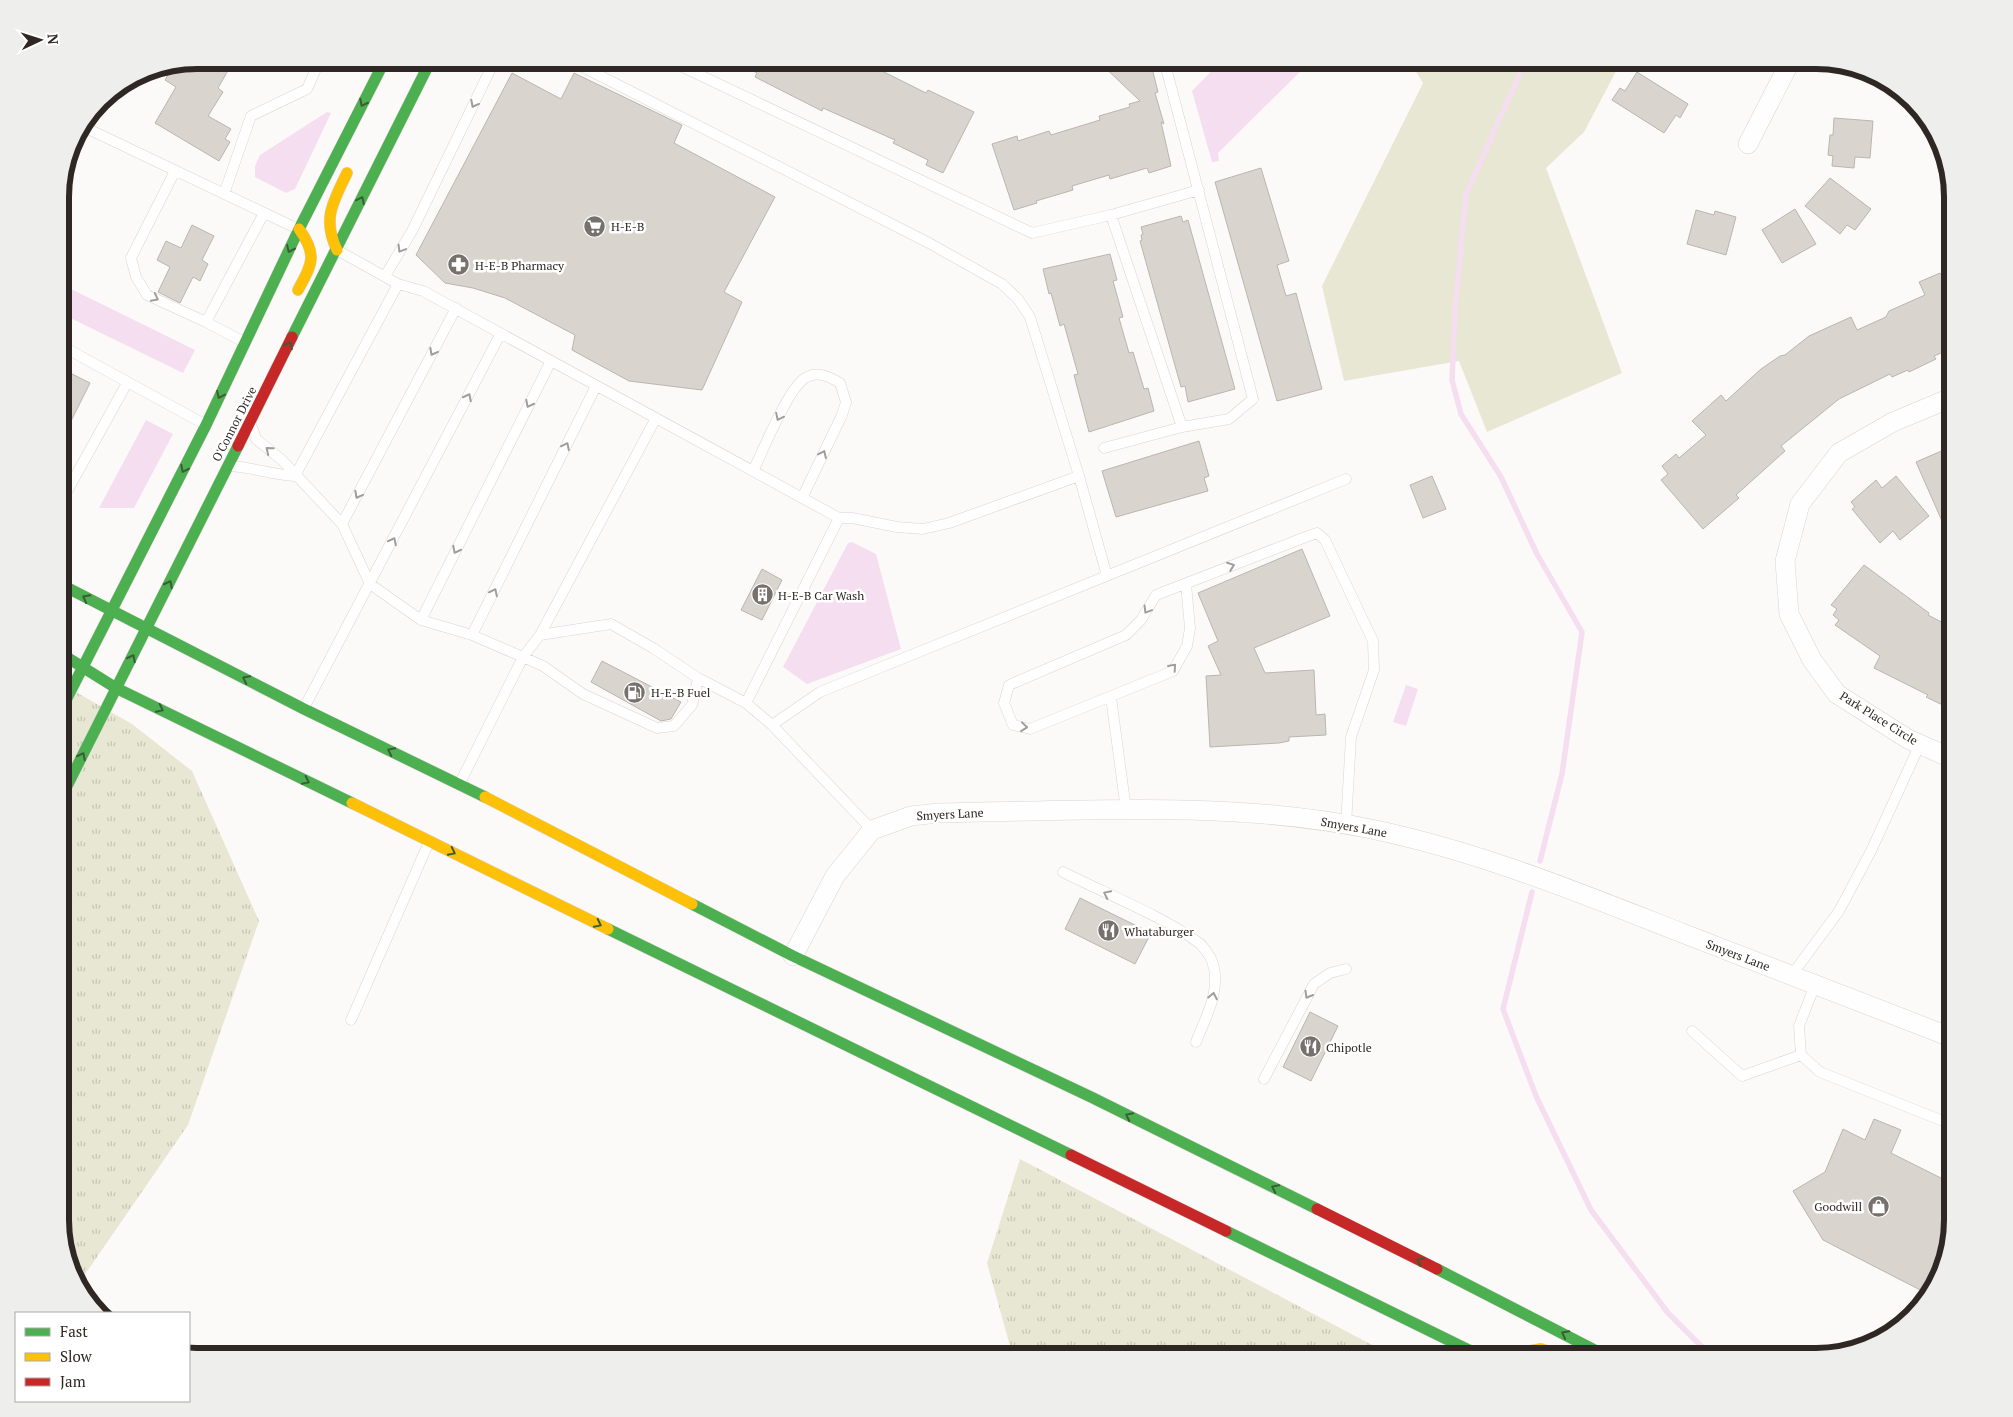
<svg xmlns="http://www.w3.org/2000/svg" width="2013" height="1417" viewBox="0 0 2013 1417" font-family="'PT Serif',serif">
<style>
.grass{fill:url(#grass-tufts)}
.green{fill:#e7e7d3}
.water{fill:#f4def0}
.lines{fill:none;stroke-linecap:round;stroke-linejoin:round}
.stream{stroke:#f4def0;stroke-width:5.5}
.building{fill:#d9d4cd;stroke:#b9b6b2}
.lane-casing{stroke:#d9d4d1;stroke-width:11}
.street-casing{stroke:#d9d4d1;stroke-width:20}
.fast-casing{stroke:#d9d4d1;stroke-width:12}
.slow-casing{stroke:#d9d4d1;stroke-width:12}
.jam-casing{stroke:#d9d4d1;stroke-width:12}
.lane{stroke:#fffefe;stroke-width:10}
.street{stroke:#fffefe;stroke-width:19}
.fast{stroke:#4caf50;stroke-width:11}
.slow{stroke:#ffc107;stroke-width:11}
.jam{stroke:#c62828;stroke-width:11}
.oneway{stroke:#3b5d36}
.oneway2{stroke:#a19d9c}
.labels{text-anchor:middle;dominant-baseline:central;stroke-width:5;stroke-linejoin:round;paint-order:stroke}
.poi-label{font-size:12px;fill:#2f2724;stroke:#fff;text-anchor:start}
.street-label{font-size:12px;fill:#2f2724;stroke:#fff}
.rim{fill:none;stroke:#2f2724;stroke-width:6}
</style>
<defs>
<pattern id="grass-tufts" width="24" height="20" patternUnits="userSpaceOnUse" patternTransform="scale(1.25)"><rect width="24" height="20" fill="#e7e7d3"/><path d="M3 7l-1-3M5 7V3M7 7l1-3M15 17l-1-3M17 17v-4M19 17l1-3" fill="none" stroke="#c6c6b5"/></pattern>
</defs>
<rect width="100%" height="100%" fill="#fcfaf8"/>
<path class="grass" d="M60,683l72,41 60,47 67,150 -71,204 -111,161 -17,-57z
M1020,1159l375,198h-382l-26,-94z"/>
<path class="green" d="M1409,60h213l-38,72 -38,36 76,205 -135,59 -28,-71 -115,20 -22,-95 101,-203z"/>
<path class="water" d="M1222,60h84l3,3 -91,90 1,8 -7,1 -20,-71z
M327,112l4,1 -36,76 -9,4 -31,-16v-11l5,-11z
M63,285l132,65 -12,23 -123,-60v-21z
M146,420l27,14 -39,74h-35z
M852,542l24,12 25,95 -94,35 -24,-17 65,-124z
M1406,685l12,4 -12,37 -13,-4z"/>
<g class="lines">
<path class="stream" d="M1526,60l-60,134 -11,115 -3,71 9,34 40,63 36,77 45,78 -20,142 -22,87
M1532,892l-29,117 33,87 55,114 77,103 44,44"/>
</g>
<path class="building" d="M197,60h37l-16,28 5,4 -15,24 23,13 -6,10 5,3 -11,19 -64,-38 21,-36 -11,-7 9,-15z
M732,60h137l13,7 -2,3 46,23 2,-3 46,22 -31,61 -17,-8 2,-5 -35,-17 2,-3 -72,-32 -1,3 -67,-34 2,-4z
M1097,60h53l8,32 -3,1 9,31 -3,-2 10,44 -22,7 -2,-5 -37,11 -1,-4 -37,11 1,4 -37,11 1,2 -23,7 -22,-66 25,-8 1,5 31,-10 2,4 49,-15 -1,-4 31,-9 -1,-3 11,-3z
M1637,72l51,32 -8,14 -4,-3 -12,18 -52,-33 8,-12 5,3z
M512,73l49,26 13,-26 108,52 -8,18 101,54 -51,95 18,10 -40,88 -73,-9 -57,-31 3,-15 -70,-37 -32,-10 -28,-5 -29,-28z
M1834,118l39,3 -3,37 -15,-1 -1,11 -22,-2 1,-10 -5,-1 2,-20h3z
M1261,168l28,93 -12,4 9,31 10,-3 26,96 -45,12 -62,-219z
M1830,178l41,31 -16,21 -8,-5 -7,9 -35,-28z
M1795,209l21,35 -34,19 -20,-33z
M1696,210l18,5 1,-4 21,6 -10,38 -39,-11z
M1181,216l2,6 5,-2 47,169 -47,13 -3,-16 -4,1 -41,-146 2,-1 -1,-5 2,-1 -2,-7z
M192,225l22,11 -12,24 6,4 -8,17 -7,-4 -13,26 -22,-11 12,-25 -13,-7 9,-19 15,7z
M1110,254l7,26 -4,1 10,36 -4,1 10,35 4,-1 11,37 4,-1 6,23 -65,21 -15,-57 4,-1 -14,-50 -4,2 -9,-33 -2,1 -6,-25z
M1953,272v76l-19,8 2,3 -27,13 -1,-2 -16,7 -2,-3 -51,25 -58,47 4,5 -49,44 3,3 -36,31 -42,-49 7,-6 -6,-8 14,-12 3,4 27,-23 -14,-14 29,-26 5,6 35,-32 19,-13 5,-1 24,-19 42,-19 6,13 29,-13 3,-6 36,-16 -6,-13 21,-9 2,3z
M60,368l30,15 -30,60z
M1199,441l10,35 -5,2 4,13 -92,26 -14,-46z
M1953,446v100l-37,-84z
M1432,476l14,33 -23,9 -13,-33z
M1896,476l33,40 -29,24 -7,-9 -13,12 -28,-34 3,-2 -4,-5 25,-22 6,8z
M1302,549l28,67 -76,32 11,25 49,-3 2,45 9,-1 1,21 -37,2v4l-10,2 -69,4 -4,-71 15,-1 -13,-29 10,-5 -20,-48z
M1864,565l65,48 -1,2 25,13v82l-27,-13 2,-2 -54,-27 6,-12 -45,-31 4,-5 -6,-5 4,-6 -6,-4z
M762,569l20,11 -20,40 -21,-10z
M602,661l79,41 -10,17 -10,2 -70,-39z
M1080,898l71,35 -16,31 -70,-35z
M1310,1012l28,14 -27,55 -28,-14z
M1874,1119l27,11 -10,23 62,31v37l-23,74 -107,-55 -30,-49 32,-19 18,-43 22,11z"/>
<g class="lines">
<defs>
<path id="lane" d="M569,60l360,183 73,41 16,15 12,18 49,159 28,100
M668,60l364,173 79,-18 88,-25
M82,126l216,103
M175,171l-44,87 5,19 11,18 59,27
M224,194l27,-78 56,-27 13,-29
M1111,215l71,212
M337,250l61,34 25,7 416,227 -93,185
M385,276l27,-45 83,-171
M244,342l-38,-20 58,-109
M60,345l146,80
M252,427l4,12 26,21 60,64 28,60 51,36 51,15 51,22 17,-22 71,-11 42,24 45,30 48,25 26,22 100,105
M1104,448l78,-21 47,-8 24,-20 -89,-339
M230,466c22,1 43,9 65,10
M753,471c10,-20 36,-86 54,-94 11,-6 23,0 33,6l6,19 -4,13 -40,83
M295,476l103,-192
M60,504l67,-121
M839,518h13l45,9 26,2 26,-6 130,-47
M342,524l114,-216
M1186,584l4,44 -3,18 -14,25 -143,58 -17,-4 -9,-22 5,-18 117,-50 15,-15 15,-25 147,-57 14,-5 8,7 48,101 1,29 -23,67 -5,88
M421,620l130,-259
M472,635l124,-249
M540,635l116,-217
M1111,697l15,113
M304,708l197,-375
M772,725l48,-33 526,-213
M460,783l63,-126 20,9 40,28 74,34 17,-2 18,-21 6,-27
M1063,872c41,21 100,44 136,71 4,3 11,13 13,18 10,28 -6,56 -16,81
M1791,976l48,-65 32,-60 49,-107
M1815,985l-16,41 2,29 19,17 133,53
M351,1020l78,-178
M1692,1031l50,45 59,-21
M1264,1079l50,-95 16,-11 16,-4"/>
<path id="street" d="M1748,144l43,-84
M1953,397l-60,25 -54,31 -39,51 -15,57 4,53 23,46 25,34 71,45 45,20
M793,956l42,-80 37,-46 39,-14 27,-3c144,-2 291,-13 433,16 107,22 209,64 311,104 90,35 180,70 271,105"/>
<path id="fast" d="M292,337l139,-277
M60,584l244,125 181,88
M60,653l56,35 236,115
M60,712l146,-287 93,-196 86,-169
M60,800l178,-354
M692,904l101,52 298,141 226,112
M608,929l463,226
M1226,1231l257,126
M1437,1269l171,88"/>
<path id="slow" d="M337,250c-15,-31 -4,-48 10,-77
M298,290c14,-26 20,-35 1,-61
M485,797l207,107
M352,803l256,126
M1494,1357l47,-8 23,8"/>
<path id="jam" d="M238,446l54,-109
M1071,1155l155,76
M1317,1209l120,60"/>
</defs>
<use href="#lane" class="lane-casing"/>
<use href="#street" class="street-casing"/>
<use href="#fast" class="fast-casing"/>
<use href="#slow" class="slow-casing"/>
<use href="#jam" class="jam-casing"/>
<use href="#lane" class="lane"/>
<use href="#street" class="street"/>
<use href="#fast" class="fast"/>
<use href="#slow" class="slow"/>
<use href="#jam" class="jam"/>
</g>
<defs><path id="oneway-chevron" d="M-2-3.5L2.5 0L-2 3.5" fill="none" stroke-width="1.6" stroke-linecap="round" stroke-linejoin="round" transform="scale(1.25)"/></defs>
<g class="oneway">
<use href="#oneway-chevron" transform="translate(363 103) rotate(117)"/>
<use href="#oneway-chevron" transform="translate(361 200) rotate(-64)"/>
<use href="#oneway-chevron" transform="translate(290 249) rotate(115)"/>
<use href="#oneway-chevron" transform="translate(289 345) rotate(-64)"/>
<use href="#oneway-chevron" transform="translate(220 395) rotate(115)"/>
<use href="#oneway-chevron" transform="translate(184 469) rotate(117)"/>
<use href="#oneway-chevron" transform="translate(169 584) rotate(-63)"/>
<use href="#oneway-chevron" transform="translate(86 598) rotate(-152)"/>
<use href="#oneway-chevron" transform="translate(132 658) rotate(-63)"/>
<use href="#oneway-chevron" transform="translate(246 679) rotate(-153)"/>
<use href="#oneway-chevron" transform="translate(160 709) rotate(26)"/>
<use href="#oneway-chevron" transform="translate(391 751) rotate(-154)"/>
<use href="#oneway-chevron" transform="translate(82 756) rotate(-63)"/>
<use href="#oneway-chevron" transform="translate(306 781) rotate(26)"/>
<use href="#oneway-chevron" transform="translate(452 852) rotate(26)"/>
<use href="#oneway-chevron" transform="translate(598 924) rotate(26)"/>
<use href="#oneway-chevron" transform="translate(1129 1116) rotate(-154)"/>
<use href="#oneway-chevron" transform="translate(1275 1188) rotate(-154)"/>
<use href="#oneway-chevron" transform="translate(1420 1261) rotate(-154)"/>
<use href="#oneway-chevron" transform="translate(1565 1334) rotate(-152)"/>
</g>
<g class="oneway2">
<use href="#oneway-chevron" transform="translate(474 104) rotate(118)"/>
<use href="#oneway-chevron" transform="translate(401 249) rotate(121)"/>
<use href="#oneway-chevron" transform="translate(155 298) rotate(27)"/>
<use href="#oneway-chevron" transform="translate(433 352) rotate(118)"/>
<use href="#oneway-chevron" transform="translate(468 397) rotate(-63)"/>
<use href="#oneway-chevron" transform="translate(529 404) rotate(117)"/>
<use href="#oneway-chevron" transform="translate(779 417) rotate(116)"/>
<use href="#oneway-chevron" transform="translate(566 446) rotate(-64)"/>
<use href="#oneway-chevron" transform="translate(269 450) rotate(-141)"/>
<use href="#oneway-chevron" transform="translate(823 454) rotate(-65)"/>
<use href="#oneway-chevron" transform="translate(358 495) rotate(118)"/>
<use href="#oneway-chevron" transform="translate(393 541) rotate(-63)"/>
<use href="#oneway-chevron" transform="translate(456 550) rotate(117)"/>
<use href="#oneway-chevron" transform="translate(1231 566) rotate(-21)"/>
<use href="#oneway-chevron" transform="translate(494 592) rotate(-64)"/>
<use href="#oneway-chevron" transform="translate(1147 610) rotate(121)"/>
<use href="#oneway-chevron" transform="translate(1173 667) rotate(-49)"/>
<use href="#oneway-chevron" transform="translate(1024 727) rotate(6)"/>
<use href="#oneway-chevron" transform="translate(1107 894) rotate(-154)"/>
<use href="#oneway-chevron" transform="translate(1308 995) rotate(120)"/>
<use href="#oneway-chevron" transform="translate(1213 996) rotate(-79)"/>
</g>
<defs>
<symbol id="supermarket-disc" viewBox="-11 -11 22 22"><circle r="9.5" fill="#77716e" stroke="#fff"/><path d="M-6-5.5h2.5l.6 2H6L4.5 2H-2.5L-4.4-4H-6ZM-1.5 3.2a1.3 1.3 0 1 0 .1 0ZM3 3.2a1.3 1.3 0 1 0 .1 0Z" fill="#fff"/></symbol>
<symbol id="pharmacy-disc" viewBox="-11 -11 22 22"><circle r="9.5" fill="#77716e" stroke="#fff"/><path d="M-2-6h4v4h4v4h-4v4h-4v-4h-4v-4h4Z" fill="#fff"/></symbol>
<symbol id="building-disc" viewBox="-11 -11 22 22"><circle r="9.5" fill="#77716e" stroke="#fff"/><path d="M-4-6H4V6H1V3H-1V6H-4ZM-2.5-4.3h1.7v1.8h-1.7ZM.8-4.3h1.7v1.8H.8ZM-2.5-1h1.7V.8h-1.7ZM.8-1h1.7V.8H.8Z" fill="#fff"/></symbol>
<symbol id="fuel-disc" viewBox="-11 -11 22 22"><circle r="9.5" fill="#77716e" stroke="#fff"/><path d="M-5.5-6h7V0h2V4h1.3V-2.5L3-4.5l.8-.8L6-3V5H2.5V1h-1V6h-7ZM-4.2-4.7v3.2H.2V-4.7Z" fill="#fff"/></symbol>
<symbol id="restaurant-disc" viewBox="-11 -11 22 22"><circle r="9.5" fill="#77716e" stroke="#fff"/><path d="M-5-6h1v4h1v-4h1v4h1v-4h1v5L-1.5 .5V6h-2V.5L-5-1ZM5-6V6H3V1.5H1.5Q1.5-4 5-6Z" fill="#fff"/></symbol>
<symbol id="shop-disc" viewBox="-11 -11 22 22"><circle r="9.5" fill="#77716e" stroke="#fff"/><path d="M-5-2.5h2.3a2.7 3.5 0 0 1 5.4 0H5L5.5 6h-11ZM-1.5-2.5h3a1.5 2.3 0 0 0-3 0Z" fill="#fff"/></symbol>
</defs>
<g fill-rule="evenodd">
<use href="#supermarket-disc" x="582" y="214" width="25" height="25"/>
<use href="#pharmacy-disc" x="446" y="252" width="25" height="25"/>
<use href="#building-disc" x="750" y="582" width="25" height="25"/>
<use href="#fuel-disc" x="622" y="680" width="25" height="25"/>
<use href="#restaurant-disc" x="1096" y="918" width="25" height="25"/>
<use href="#restaurant-disc" x="1298" y="1034" width="25" height="25"/>
<use href="#shop-disc" x="1866" y="1194" width="25" height="25"/>
</g>
<g class="labels">
<g class="poi-label">
<text x="611" y="226">H-E-B</text>
<text x="475" y="265">H-E-B Pharmacy</text>
<text x="778" y="595">H-E-B Car Wash</text>
<text x="651" y="692">H-E-B Fuel</text>
<text x="1124" y="931">Whataburger</text>
<text x="1326" y="1047">Chipotle</text>
<text x="1862" y="1206" text-anchor="end">Goodwill</text>
</g>
<g class="street-label">
<text transform="translate(234 424) rotate(-63)">O'Connor Drive</text>
<text transform="translate(1879 718) rotate(32)">Park Place Circle</text>
<text transform="translate(950 814) rotate(-3)">Smyers Lane</text>
<text transform="translate(1354 827) rotate(10)">Smyers Lane</text>
<text transform="translate(1738 955) rotate(21)">Smyers Lane</text>
</g>
</g>
<path d="M0 0H2013V1417H0ZM197 69H1816A128 128 0 0 1 1944 197V1220A128 128 0 0 1 1816 1348H197A128 128 0 0 1 69 1220V197A128 128 0 0 1 197 69Z" fill="#eeeeed" fill-rule="evenodd"/>
<path class="rim" d="M197 69H1816A128 128 0 0 1 1944 197V1220A128 128 0 0 1 1816 1348H197A128 128 0 0 1 69 1220V197A128 128 0 0 1 197 69Z"/>
<rect x="15" y="1312" width="175" height="90" fill="#ffffff" stroke="#aca9a7"/>
<rect x="25" y="1328" width="25" height="8" fill="#4caf50" stroke="#aca9a7"/>
<text x="60" y="1337" font-size="15" fill="#2f2724">Fast</text>
<rect x="25" y="1353" width="25" height="8" fill="#ffc107" stroke="#aca9a7"/>
<text x="60" y="1362" font-size="15" fill="#2f2724">Slow</text>
<rect x="25" y="1378" width="25" height="8" fill="#c62828" stroke="#aca9a7"/>
<text x="60" y="1387" font-size="15" fill="#2f2724">Jam</text>
<g transform="translate(40 40) rotate(86)" stroke="#ffffff" stroke-width="4" paint-order="stroke">
<path d="M0-4L9 19L0 12L-9 19Z" fill="#2f2724"/>
<text y="-8" font-size="14" font-weight="bold" text-anchor="middle" fill="#2f2724">N</text>
</g>
</svg>
